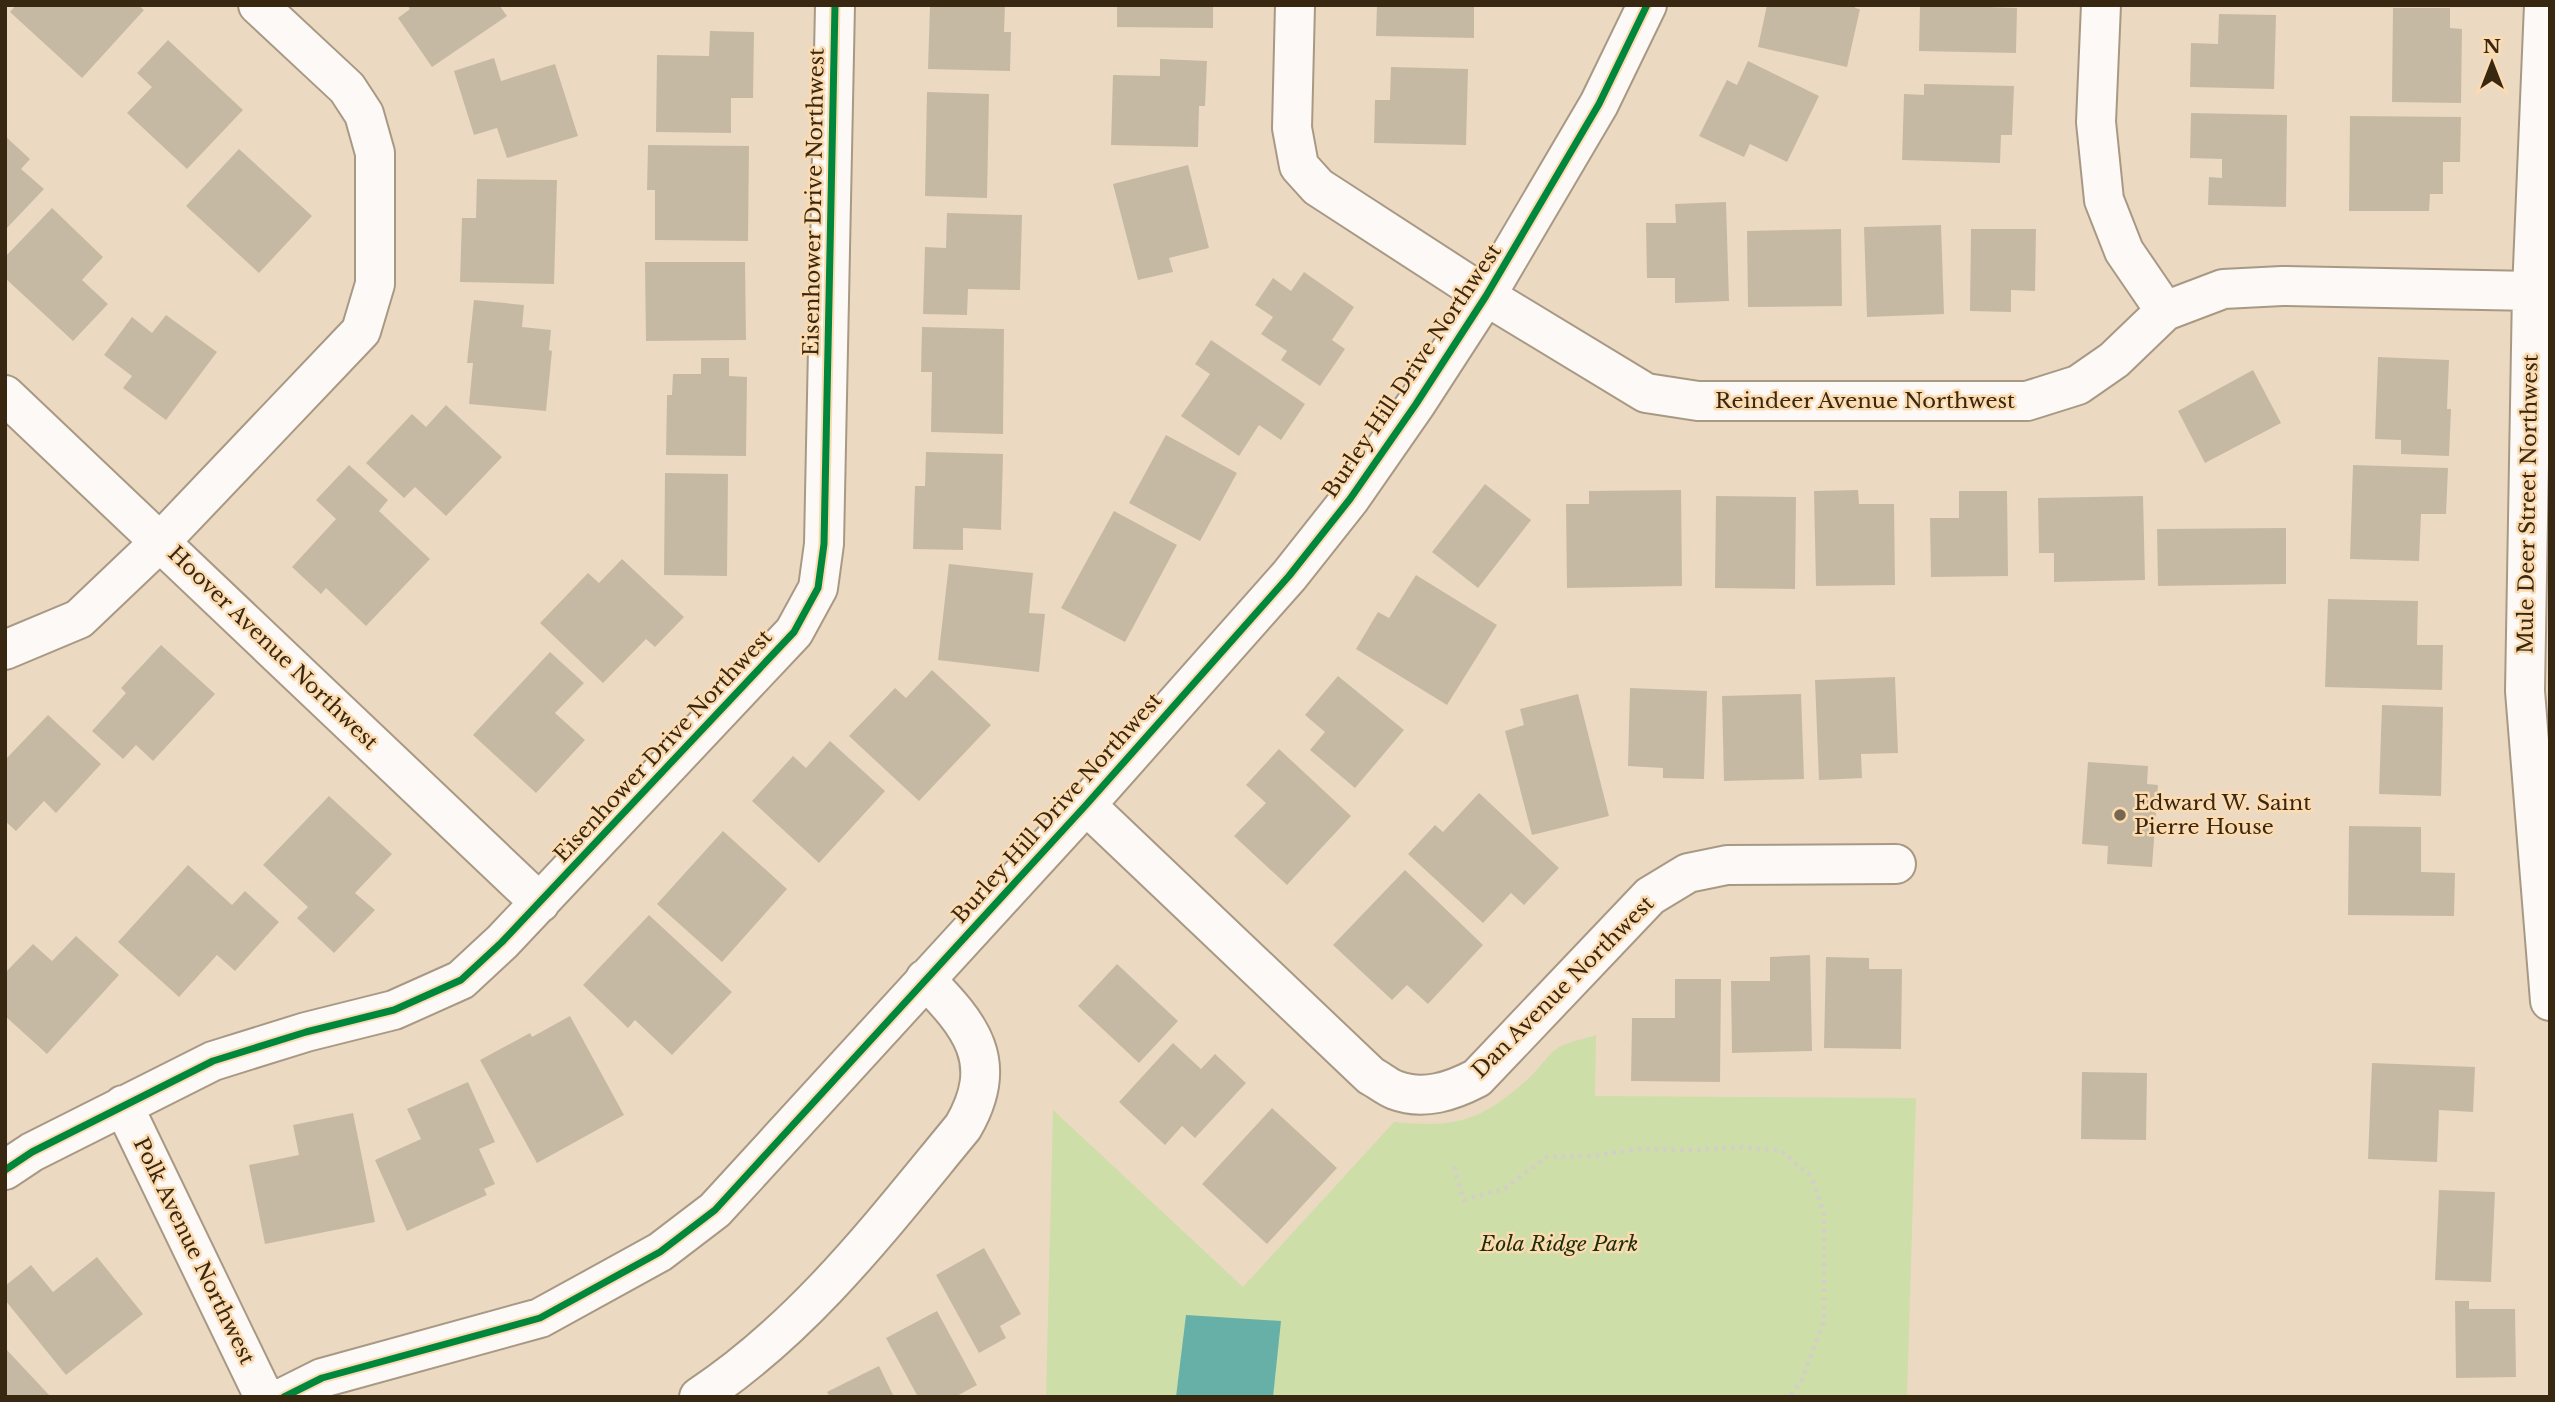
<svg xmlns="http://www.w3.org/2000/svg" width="2555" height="1402" viewBox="0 0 2555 1402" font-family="'Libre Baskerville',serif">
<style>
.green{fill:#cddea8}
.water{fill:#66b0a7}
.building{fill:#c6b9a3}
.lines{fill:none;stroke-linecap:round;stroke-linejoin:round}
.street-casing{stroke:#a89984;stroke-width:42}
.path{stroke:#d4cec6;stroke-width:4.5;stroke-dasharray:3.5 5;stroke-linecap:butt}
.street{stroke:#fcf9f6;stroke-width:38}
.cycleway-casing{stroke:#fddbb0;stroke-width:11}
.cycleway{stroke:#00873e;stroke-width:7}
.poi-dot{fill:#776650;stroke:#fddbb0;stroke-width:2.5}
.labels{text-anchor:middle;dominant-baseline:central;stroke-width:5;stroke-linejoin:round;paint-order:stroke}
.street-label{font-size:21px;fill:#382812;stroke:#fddbb0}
.poi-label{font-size:21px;fill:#382812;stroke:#fddbb0;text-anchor:start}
.park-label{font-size:21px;font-style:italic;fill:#1c2f0d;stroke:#fddbb0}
</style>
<rect width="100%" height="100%" fill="#ecd9c2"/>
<path class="green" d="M1596,1035l-1,61 321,2 -9,299h-861l7,-287 190,177 151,-165c63,6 87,-1 135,-44 10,-9 19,-24 30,-31 11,-6 26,-8 37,-12z"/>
<path class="water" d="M1186,1315l95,6 -8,76h-97z"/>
<path class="building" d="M16,5h122l6,5 -62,68 -72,-66z
M407,5h92l8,11 -75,51 -34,-49 12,-9z
M930,5h75l-1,27h7l-1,39 -82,-2z
M1117,5h96v23l-96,-1z
M1377,5h97v33l-98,-2z
M1767,5h89l-1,3 5,1 -13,58 -89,-20z
M1920,5h70v2l27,1 -1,45 -97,-2z
M2393,8h57v20l12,1 -1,74 -69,-1z
M2219,14l57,1 -2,74 -84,-2 1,-44 27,1z
M710,31l44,1 -1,66h-22v35l-75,-1 1,-77 52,1z
M168,40l75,70 -56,59 -60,-56 25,-26 -15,-14z
M494,58l7,23 54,-17 23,72 -71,22 -10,-30 -23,7 -20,-64z
M1160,59l47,2 -2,45h-6l-1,41 -87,-2 2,-70 47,1z
M1748,61l71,35 -32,66 -37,-18 -6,13 -45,-21 28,-56 10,5z
M1391,67l77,2 -2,76 -92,-2 1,-43h15z
M1924,84l90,2 -2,49h-11l-1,28 -98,-3 2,-66 20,1z
M927,92l62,2 -2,104 -62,-2z
M2191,113l96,2 -1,92 -78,-2 1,-28 13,1v-19l-32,-1z
M2350,116l111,1 -1,45h-17v32h-13l-1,17h-80z
M5,136l25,23 -9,10 23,20 -39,41z
M648,145l101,1 -1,95 -93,-1v-50h-8z
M239,149l73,67 -53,57 -73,-67z
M1188,165l21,83 -40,10 4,14 -35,8 -25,-96z
M477,179l80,1 -3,104 -94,-2 2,-64h14z
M1726,202l3,99 -54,2v-25h-28l-1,-55h30l-1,-19z
M52,208l51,49 -21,23 26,24 -35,37 -68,-63v-21z
M947,213l75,2 -2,75 -52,-1 -1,26 -44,-1 2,-67 21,1z
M1941,225l3,89 -77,3 -3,-90z
M1841,229l1,77 -94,1 -1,-76z
M1971,229h65l-1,62 -24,-1v22l-41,-1z
M645,262h100l1,78 -100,1z
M1304,272l50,35 -22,33 13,9 -25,37 -39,-26 6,-9 -26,-17 12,-17 -18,-12 18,-27 18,13z
M474,300l50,5 -2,22 29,3 -2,20 3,1 -6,60 -77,-7 4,-41h-6z
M166,315l51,37 -51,68 -43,-32 9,-12 -28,-21 28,-38 20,16z
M922,327l82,2 -1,105 -72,-2 1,-60h-11z
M1211,340l94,64 -24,36 -22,-15 -20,31 -58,-40 29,-42 -15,-10z
M2378,357l71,3 -2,49h4l-2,47 -48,-2v-14l-26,-1z
M701,358h28v18l18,1 -1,79 -80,-1 1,-60h5l1,-21h28z
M2253,370l28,53 -76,40 -27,-52z
M446,405l56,52 -56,59 -31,-29 -11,11 -38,-35 46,-49 14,13z
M1166,435l71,38 -37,68 -71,-38z
M926,452l77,2 -2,76 -38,-2v22l-50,-1 2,-63h10z
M349,465l39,35 -9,11 51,48 -64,67 -40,-38 -5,6 -29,-27 44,-48 -20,-19z
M2353,465l95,3 -2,46h-25l-2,47 -69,-2z
M665,473l63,1 -1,102 -63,-1z
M1485,484l46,36 -53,68 -46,-36z
M1681,490l1,96 -115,2 -1,-84h23v-13z
M1858,490l1,14h35l1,81 -79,1 -2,-95z
M1959,491h48l1,85 -77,1 -1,-59h29z
M1716,496l80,1 -1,92 -80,-1z
M2143,496l2,84 -91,2v-29h-15l-1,-55z
M1114,511l63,34 -52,97 -64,-34z
M2286,528v56l-128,2 -1,-57z
M622,559l62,58 -29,30 -9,-8 -43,44 -63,-60 48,-50 11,10z
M949,564l84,9 -4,40 16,1 -6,58 -101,-12z
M1416,575l81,50 -50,80 -91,-56 22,-37 11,6z
M2328,599l90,2 -1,44h26l-1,45 -117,-3z
M161,645l54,49 -62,67 -17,-16 -13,14 -31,-28 34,-38 -5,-5z
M550,652l34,31 -29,30 30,27 -49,53 -63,-58z
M932,670l59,55 -72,76 -70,-65 46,-48 11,10z
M1338,676l66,54 -49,58 -45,-38 15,-18 -20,-17z
M1895,677l3,76 -37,1 1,24 -43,2 -4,-100z
M1630,688l77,3 -3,88 -41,-1v-10l-35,-2z
M1578,694l31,122 -77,19 -27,-104 19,-6 -4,-16z
M1801,694l3,85 -80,2 -2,-85z
M2382,705l61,2 -2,89 -62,-2z
M48,715l53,49 -45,49 -12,-12 -28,30 -11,-10v-61z
M830,741l55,50 -66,72 -67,-62 41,-45 13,12z
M1279,749l72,67 -64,69 -53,-49 32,-33 -20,-18z
M2088,762l60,4 -1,18 11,1 -6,82 -45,-3 1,-18 -26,-2z
M1479,793l80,75 -35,37 -13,-12 -28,30 -75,-69 27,-29 8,7z
M329,796l63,58 -37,39 20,17 -41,43 -37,-35 11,-11 -45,-42z
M2349,826l72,1v45l34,1 -1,43 -106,-1z
M723,831l64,58 -65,73 -65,-58z
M188,865l44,40 13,-14 34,31 -44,49 -18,-16 -38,42 -61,-55z
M1405,870l78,75 -55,59 -21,-19 -15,15 -59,-55z
M649,915l83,77 -60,63 -37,-35 -7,8 -45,-43z
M76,936l43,39 -72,79 -42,-38v-43l28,-29 19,17z
M1810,955l2,96 -80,2 -1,-72h39v-24z
M1826,957l43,1v11h33l-1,80 -77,-1z
M1117,964l61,57 -39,42 -61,-57z
M1675,979h46l-1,103 -89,-1 1,-63h43z
M570,1016l54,99 -87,48 -57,-103 50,-27 2,4z
M1173,1043l28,26 14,-15 31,29 -51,55 -13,-12 -17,19 -46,-43z
M2372,1063l103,4 -2,45 -34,-2 -2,52 -69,-3z
M2082,1072l65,1 -1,67 -65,-1z
M468,1082l27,60 -16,7 16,35 -11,5 3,6 -80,36 -32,-71 46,-21 -14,-30z
M1272,1108l65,60 -70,76 -65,-60z
M353,1113l22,109 -110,22 -16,-79 50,-10 -6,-30z
M2439,1190l56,2 -4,90 -56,-2z
M984,1248l37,66 -21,12 6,12 -27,15 -43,-78z
M97,1257l46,57 -77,61 -61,-75v-14l26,-21 22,27z
M2455,1301h14v8h46l1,68 -60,1z
M937,1311l40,74 -22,12h-37l-32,-59z
M5,1348l46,49h-46z
M879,1366l15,31h-64l-3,-5z"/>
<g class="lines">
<defs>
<path id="street" d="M1295,5l-3,123 7,38 19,21 168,109 160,97 52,8h329l51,-16 36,-25 51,-49 58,-22 59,-3 250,5
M2101,5l-5,117 8,78 20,51 41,60
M2544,5l-12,286 -7,400 25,310
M5,395l535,508
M5,650l74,-31 82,-78 200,-210 14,-47v-131l-11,-39 -17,-26 -89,-83
M1086,805l285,271c8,4 16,11 24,14 29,11 57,1 82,-12l173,-182 38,-23 39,-8 169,-1
M123,1105l141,292
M5,1170l27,-18 181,-91 93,-29 88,-22 67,-30 41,-38 292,-310 24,-44 6,-44 11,-539
M284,1397l38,-19 218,-60 120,-66 55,-42 371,-405 203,-229 61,-77 66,-95 70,-108 113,-192 48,-99
M699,1397c107,-71 183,-172 264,-270 38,-65 8,-101 -38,-148"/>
</defs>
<use href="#street" class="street-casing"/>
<path class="path" d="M1454,1167l10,33 40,-11 42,-32 47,-1 45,-7 53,1 51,-3 39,4 30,25 13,37v108l-23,60 -12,16"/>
<use href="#street" class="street"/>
<defs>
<path id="cycleway" d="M5,1170l27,-18 181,-91 93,-29 88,-22 67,-30 41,-38 292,-310 24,-44 6,-44 11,-539
M284,1397l38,-19 218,-60 120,-66 55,-42 371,-405 203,-229 61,-77 66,-95 70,-108 113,-192 48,-99"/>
</defs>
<use href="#cycleway" class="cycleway-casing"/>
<use href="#cycleway" class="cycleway"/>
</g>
<circle class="poi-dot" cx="2120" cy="815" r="7"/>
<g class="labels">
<g class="street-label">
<text transform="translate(814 202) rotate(-89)">Eisenhower Drive Northwest</text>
<text transform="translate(1412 371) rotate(-56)">Burley Hill Drive Northwest</text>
<text x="1865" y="401">Reindeer Avenue Northwest</text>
<text transform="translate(2528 504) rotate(-89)">Mule Deer Street Northwest</text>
<text transform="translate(273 648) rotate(44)">Hoover Avenue Northwest</text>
<text transform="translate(663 746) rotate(-47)">Eisenhower Drive Northwest</text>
<text transform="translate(1057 808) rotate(-48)">Burley Hill Drive Northwest</text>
<text transform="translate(1563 987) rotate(-45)">Dan Avenue Northwest</text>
<text transform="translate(194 1251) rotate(64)">Polk Avenue Northwest</text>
</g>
<g class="poi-label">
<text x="2134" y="803">Edward W. Saint<tspan x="2134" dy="24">Pierre House</tspan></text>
</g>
<g class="park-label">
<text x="1559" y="1244">Eola Ridge Park</text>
</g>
</g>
<rect width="2555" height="1402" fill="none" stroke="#382812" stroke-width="14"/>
<g transform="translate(2492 63)" stroke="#fddbb0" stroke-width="5" paint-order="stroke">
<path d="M0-5L12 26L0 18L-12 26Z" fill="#382812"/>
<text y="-10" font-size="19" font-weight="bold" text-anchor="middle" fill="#382812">N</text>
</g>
</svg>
